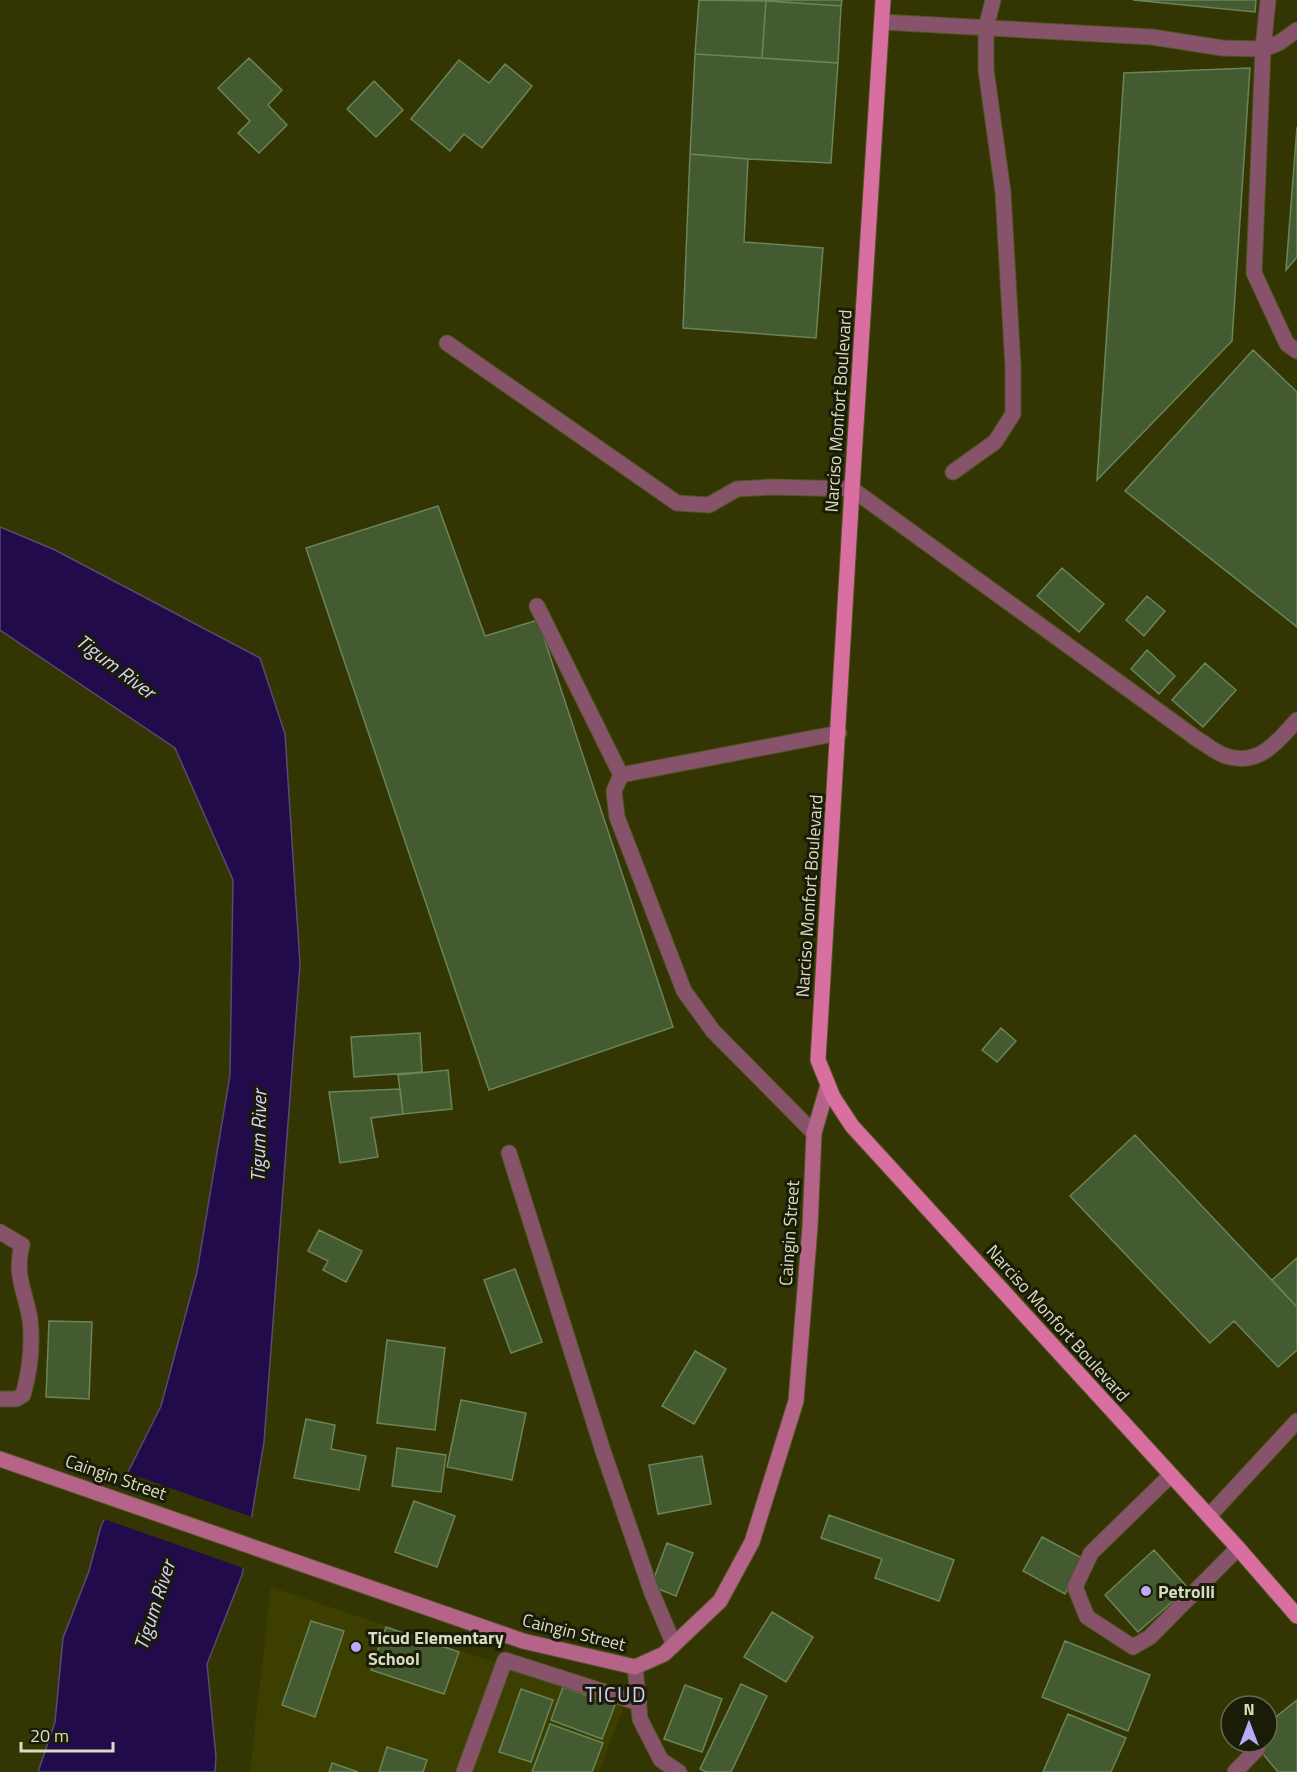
<svg xmlns="http://www.w3.org/2000/svg" width="1297" height="1772" viewBox="0 0 1297 1772" font-family="'Titillium Web',sans-serif">
<style>
.built{fill:#3d3f00}
.water{fill:#220b4b;stroke:#594a6f;stroke-width:1.5}
.pier{fill:#333602}
.building{fill:#445b32;stroke:#6b8459;stroke-width:1.5}
.lines{fill:none;stroke-linecap:round;stroke-linejoin:round}
.service-casing{stroke:#515425;stroke-width:17}
.minor-casing{stroke:#515425;stroke-width:17}
.secondary-casing{stroke:#515425;stroke-width:17}
.primary-casing{stroke:#515425;stroke-width:17}
.service{stroke:#87536a;stroke-width:15}
.minor{stroke:#87536a;stroke-width:15}
.secondary{stroke:#b56388;stroke-width:15}
.primary{stroke:#d96fa0;stroke-width:15}
.poi-dot{fill:#b9abf7;stroke:#1a1c08;stroke-width:2}
.labels{text-anchor:middle;dominant-baseline:central;stroke-width:6;stroke-linejoin:round;paint-order:stroke}
.street-label{font-size:18px;fill:#d8dcc2;stroke:#1a1c08}
.poi-label{font-size:18px;font-weight:bold;fill:#d8dcc2;stroke:#1a1c08;text-anchor:start}
.water-label{font-size:20px;font-style:italic;fill:#d9d3fb;stroke:#1a1c08}
.quarter-label{font-size:21px;letter-spacing:1.5px;fill:#d4cdf8;stroke:#1a1c08}
</style>
<rect width="100%" height="100%" fill="#333602"/>
<path class="built" d="M271,1587l353,119 -25,66h-349z"/>
<path class="water" d="M0,527l55,23 205,108 25,76 15,230 -36,478 -22,133 -35,89 9,93 -1,15h-177l17,-50 8,-84 26,-67 12,-45 60,-120 36,-134 33,-197 3,-195 -58,-132 -175,-118z"/>
<path class="pier" d="M125,1472l130,46 -9,51 -145,-51z"/>
<path class="building" d="M699,0l67,1 -4,57 -67,-4z
M754,0h88l-1,6z
M1133,0h123l-1,12z
M766,1l75,5 -3,57 -76,-5z
M695,54l143,9 -7,100 -83,-4 -58,-5z
M249,58l33,32 -14,15 19,20 -28,28 -21,-20 12,-12 -32,-33z
M459,60l30,23 16,-19 27,22 -50,62 -18,-14 -14,17 -39,-32z
M1250,68l-18,273 -135,139 27,-407z
M374,81l29,29 -27,27 -29,-28z
M1297,127v130l-11,13z
M690,154l58,5 -4,83 79,6 -7,90 -133,-10z
M1253,350l44,42v235l-172,-136z
M438,506l47,130 53,-16 135,407 -184,63 -183,-542z
M1062,568l42,36 -25,28 -42,-36z
M1147,596l18,15 -21,25 -18,-16z
M1147,650l28,26 -16,18 -28,-25z
M1205,663l31,27 -33,37 -31,-27z
M1001,1028l15,13 -19,21 -15,-12z
M420,1033l2,39 -68,5 -3,-40z
M448,1070l4,39 -49,5 -5,-39z
M400,1089l3,25 -32,4 7,39 -38,6 -11,-71z
M1135,1135l162,172v43l-19,17 -44,-46 -24,22 -140,-147z
M319,1230l43,21 -16,31 -23,-12 5,-9 -20,-10z
M1297,1258v49l-25,-27z
M515,1269l27,73 -31,11 -27,-73z
M49,1321l43,1 -3,77 -43,-2z
M387,1340l58,8 -10,82 -58,-7z
M695,1351l31,18 -32,55 -32,-18z
M461,1400l65,13 -14,67 -65,-13z
M306,1419l29,6 -4,24 35,7 -7,34 -65,-12z
M397,1448l49,7 -5,37 -49,-6z
M702,1456l9,48 -53,10 -9,-49z
M414,1501l41,15 -18,51 -42,-15z
M829,1515l125,45 -15,41 -64,-23 7,-19 -61,-21z
M1042,1537l42,22 -19,35 -42,-23z
M667,1543l26,10 -17,43 -25,-10z
M1154,1550l34,38 -50,44 -33,-37z
M772,1612l41,25 -27,45 -42,-25z
M311,1621l33,10 -29,86 -33,-12z
M386,1627l73,25 -15,42 -73,-24z
M1065,1641l85,34 -22,56 -86,-34z
M741,1684l26,12 -36,76h-25l-6,-3z
M685,1685l37,14 -20,53 -38,-13z
M563,1687l52,18 -13,34 -51,-19z
M521,1689l32,11 -22,62 -32,-10z
M1297,1700v72h-19l-25,-30h14v-18z
M1068,1714l58,24 -15,34h-68z
M550,1724l53,19 -11,29h-60z
M387,1747l40,13 -4,12h-44z
M332,1763l26,9h-29z"/>
<g class="lines">
<defs>
<path id="service" d="M1268,0l-5,49 -9,224 33,71 10,7
M882,22l270,15 70,11 41,1 16,-6 18,-13
M447,343l230,160 32,2 28,-16 35,-2 80,2 345,250c9,5 19,14 29,17 33,11 52,-15 71,-36
M953,472l42,-30 18,-28v-47l-10,-175 -17,-122v-42l7,-28
M537,606l84,169
M814,1133l-101,-102 -29,-40 -67,-174 -3,-26 7,-16 218,-42
M1171,1475l-80,78 -16,34 12,30 46,30 17,-10 88,-89
M1209,1516l88,-95
M464,1772l41,-112 134,43
M1235,1772l23,-24"/>
<path id="minor" d="M509,1153l94,298 49,142 22,52
M0,1232l22,13c-8,29 3,46 8,74 3,26 0,51 -7,76l-7,4h-16
M635,1667l5,52 21,41 18,12"/>
<path id="secondary" d="M0,1459l523,182 112,26 29,-13 56,-53 32,-59 44,-141 14,-174 4,-94 14,-48"/>
<path id="primary" d="M883,0l-31,489 -34,571 15,37 19,29 386,422 59,68"/>
</defs>
<use href="#service" class="service-casing"/>
<use href="#minor" class="minor-casing"/>
<use href="#secondary" class="secondary-casing"/>
<use href="#primary" class="primary-casing"/>
<use href="#service" class="service"/>
<use href="#minor" class="minor"/>
<use href="#secondary" class="secondary"/>
<use href="#primary" class="primary"/>
</g>
<g class="poi-dot">
<circle cx="1146" cy="1591" r="6"/>
<circle cx="356" cy="1647" r="6"/>
</g>
<g class="labels">
<g class="street-label">
<text transform="translate(838 411) rotate(-86)">Narciso Monfort Boulevard</text>
<text transform="translate(809 896) rotate(-86)">Narciso Monfort Boulevard</text>
<text transform="translate(789 1233) rotate(-86)">Caingin Street</text>
<text transform="translate(1058 1323) rotate(48)">Narciso Monfort Boulevard</text>
<text transform="translate(116 1477) rotate(19)">Caingin Street</text>
<text transform="translate(574 1632) rotate(14)">Caingin Street</text>
</g>
<g class="poi-label">
<text x="1158" y="1591">Petrolli</text>
<text x="368" y="1637">Ticud Elementary<tspan x="368" dy="21">School</tspan></text>
</g>
<g class="water-label">
<text transform="translate(116 666) rotate(37)">Tigum River</text>
<text transform="translate(258 1136) rotate(-89)">Tigum River</text>
<text transform="translate(154 1605) rotate(-72)">Tigum River</text>
</g>
<g class="quarter-label">
<text x="616" y="1694">TICUD</text>
</g>
</g>
<g transform="translate(1249 1724)"><circle r="28" fill="#1a1c08" stroke="#666952" stroke-width="1.5"/>
<path d="M0-4.5L10 22L0 15L-10 22Z" fill="#b9abf7"/>
<text y="-9" font-size="16" font-weight="bold" text-anchor="middle" fill="#d8dcc2">N</text>
</g>
<path d="M21 1742v9h92v-9" fill="none" stroke="#d8dcc2" stroke-width="3"/>
<text x="30" y="1742" font-size="18" fill="#d8dcc2" stroke="#1a1c08" stroke-width="4.5" paint-order="stroke">20 m</text>
</svg>
